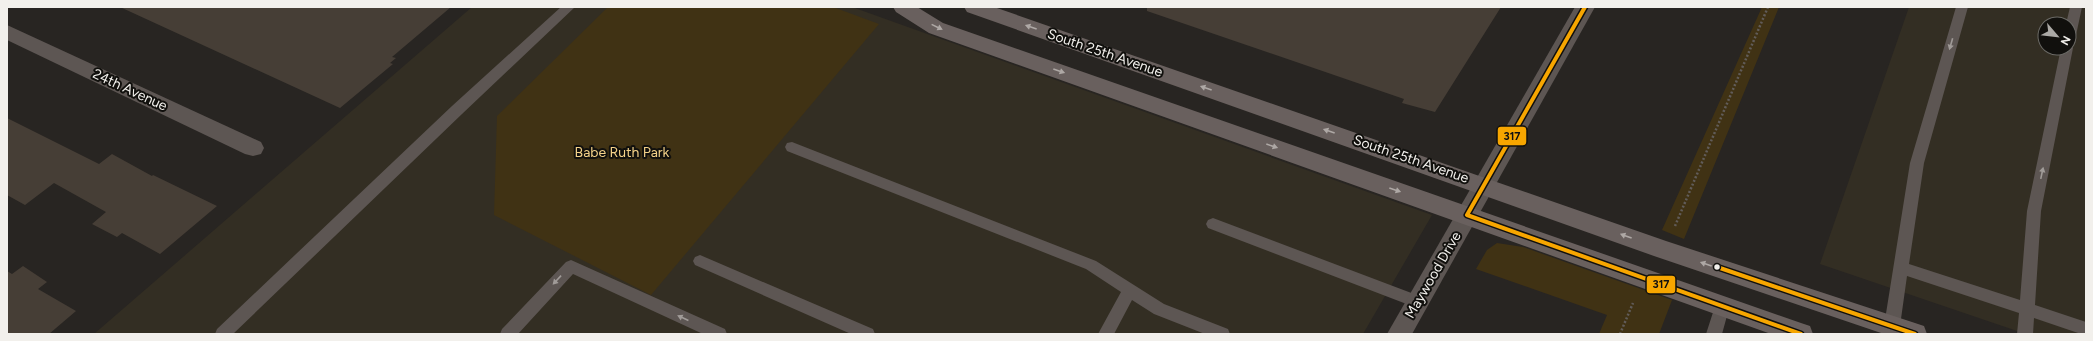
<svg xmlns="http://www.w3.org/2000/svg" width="2093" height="341" viewBox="0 0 2093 341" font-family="Figtree,sans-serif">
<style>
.built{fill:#332e23;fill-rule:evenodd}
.green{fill:#403214}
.building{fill:#463e36}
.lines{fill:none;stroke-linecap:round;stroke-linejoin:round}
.path{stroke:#615c59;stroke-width:2.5;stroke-dasharray:2 2;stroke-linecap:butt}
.service{fill:#5d5653;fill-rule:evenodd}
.minor{fill:#5d5653;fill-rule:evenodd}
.tertiary{fill:#5d5653;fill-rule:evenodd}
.secondary{fill:#69605e;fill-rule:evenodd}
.bus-1-casing{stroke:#11100d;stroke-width:7}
.bus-1{stroke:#f7a600;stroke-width:4}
.oneway{fill:#aea8a5}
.oneway2{fill:#a09b98}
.bus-dot{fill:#f2f0ec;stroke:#11100d;stroke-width:1.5}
.labels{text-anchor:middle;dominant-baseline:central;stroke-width:4;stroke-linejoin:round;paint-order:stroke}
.street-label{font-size:14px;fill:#f2f0ec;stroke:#11100d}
.park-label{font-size:14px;fill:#f4d289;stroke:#11100d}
.line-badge{stroke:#11100d;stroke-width:1.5}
.pale-badge-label{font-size:11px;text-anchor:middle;font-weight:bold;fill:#111}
</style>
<rect width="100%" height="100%" fill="#282522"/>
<path class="built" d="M472,7h380l580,208 -69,119h-1269z
M1909,7h177v327h-60l-206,-70zM2045,24h24v24h-24z"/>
<path class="green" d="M608,7h225l46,17 -228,271 -157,-80 3,-99z
M1762,7h17l-95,232 -22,-9z
M1497,243l26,4 149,53 -13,34h-60l8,-19 -131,-46 11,-19z"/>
<path class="building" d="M120,7h331l-59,50 4,1 -6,5 3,1 -53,44z
M1147,7h354l-66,105 -33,-9 2,-4 -257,-88z
M7,118l92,46 13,-10 40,22 1,-1 64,31 -57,48 -38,-21 -5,4 -25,-13 14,-12 -52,-29 -29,22 -18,-10z
M23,266l24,16 -9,7 38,22 -27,23h-42v-63l5,3z"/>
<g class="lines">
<path class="path" d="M1675,226l93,-219
M1620,334l13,-31"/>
<path class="service" d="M561,7h14l-113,107 -229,220h-18l2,-5 235,-223z
M1956,7h12l-44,156 -15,101 111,36 7,-89 34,-163h8v-24h-3l4,-17h12l-7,33 -5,4 3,4 -32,163 -6,94 51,17v12h-5l-47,-16 -1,16h-16l2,-21 -112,-37 -7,50 -3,5 -5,2 -5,-2 -3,-5 26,-163z
M792,142l304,119 68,43 64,25 2,5h-25l-51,-20 -22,-14 -18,34h-16l23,-42 -35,-23 -299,-118 -2,-4 2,-4z
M1213,218l209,79 3,5 -3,5 -5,1 -209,-80 -2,-4 2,-4z
M700,255l173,74 2,5h-24l-156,-69 -2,-4 2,-4z
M571,260l154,69 2,5h-24l-130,-60 -55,60h-18l2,-5 64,-67z
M1722,298l5,2 3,5 -8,29h-16l11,-34z"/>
<path class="minor" d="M7,25l254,117 3,6 -3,6 -8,2 -8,-2 -238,-114z"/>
<path class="tertiary" d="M1575,7h20l-183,327h-25z"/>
<path class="secondary" d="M893,7h24l26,16 858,300 9,3 3,8h-42l-842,-301 -33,-21z
M964,7h30l672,234 249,82 9,3 3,8h-43l-230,-78 -687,-244z"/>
<defs>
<path id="bus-1" d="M1585,7l-118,208 334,119
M1717,267l198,67"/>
</defs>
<use href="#bus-1" class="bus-1-casing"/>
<use href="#bus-1" class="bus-1"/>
</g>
<defs><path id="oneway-solid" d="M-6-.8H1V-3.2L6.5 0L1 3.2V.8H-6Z"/></defs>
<g class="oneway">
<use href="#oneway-solid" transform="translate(937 27) rotate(26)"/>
<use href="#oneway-solid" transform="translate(1031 27) rotate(-161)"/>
<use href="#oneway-solid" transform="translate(1059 71) rotate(19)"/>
<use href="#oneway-solid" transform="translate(1206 88) rotate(-161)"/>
<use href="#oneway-solid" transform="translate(1329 131) rotate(-161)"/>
<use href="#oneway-solid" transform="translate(1272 146) rotate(19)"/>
<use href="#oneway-solid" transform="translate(1395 190) rotate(19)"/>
<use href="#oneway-solid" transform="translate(1626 236) rotate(-160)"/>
<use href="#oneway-solid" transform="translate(1706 264) rotate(-161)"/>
</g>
<g class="oneway2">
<use href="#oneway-solid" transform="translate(1951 44) rotate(106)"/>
<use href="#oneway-solid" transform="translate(2042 173) rotate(-78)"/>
<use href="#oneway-solid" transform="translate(557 280) rotate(133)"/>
<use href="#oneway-solid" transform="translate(683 318) rotate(-155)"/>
</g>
<circle class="bus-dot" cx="1717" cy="267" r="3.5"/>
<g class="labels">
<g class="street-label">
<text transform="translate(1105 53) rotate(19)">South 25th Avenue</text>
<text transform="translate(130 90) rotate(25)">24th Avenue</text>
<text transform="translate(1411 159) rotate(19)">South 25th Avenue</text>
<text transform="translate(1433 275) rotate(-60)">Maywood Drive</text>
</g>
<g class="park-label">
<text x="622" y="152">Babe Ruth Park</text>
</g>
</g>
<g class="line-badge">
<rect x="1497" y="126" width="30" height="20" rx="4" fill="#f7a600"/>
<rect x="1646" y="275" width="30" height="19" rx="4" fill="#f7a600"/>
</g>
<g class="pale-badge-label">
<text x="1512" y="140">317</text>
<text x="1661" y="288">317</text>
</g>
<rect width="2093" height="341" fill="none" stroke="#f2f0ec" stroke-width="16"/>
<g transform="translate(2057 36) rotate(118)"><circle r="19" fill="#11100d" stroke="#6b6a66"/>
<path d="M0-3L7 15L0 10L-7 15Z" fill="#aba9a5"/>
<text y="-6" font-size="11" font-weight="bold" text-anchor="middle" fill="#f2f0ec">N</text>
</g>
</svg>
